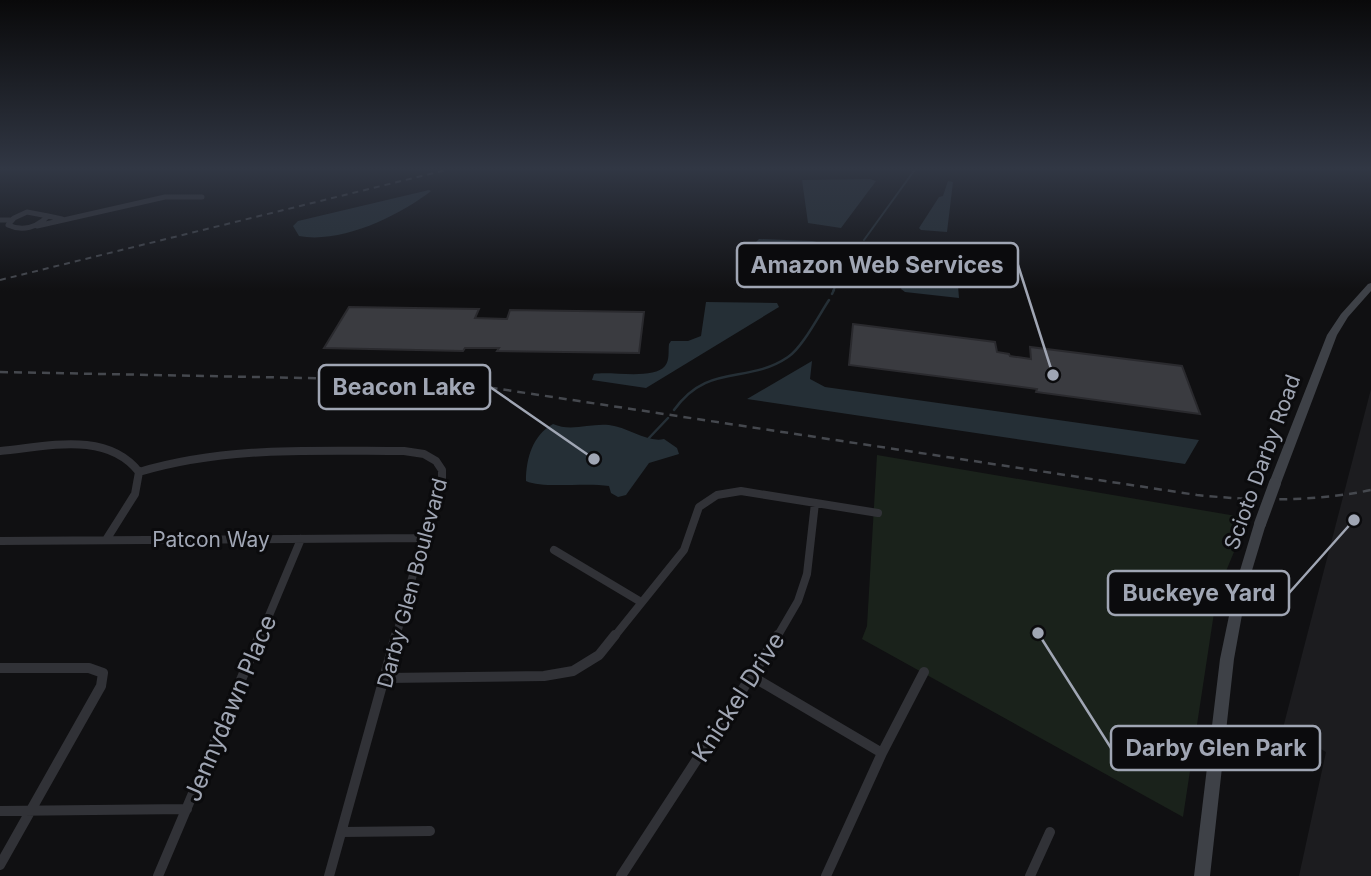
<svg xmlns="http://www.w3.org/2000/svg" width="1371" height="876" viewBox="0 0 1371 876" font-family="Inter,sans-serif">
<style>
.built{fill:#1c1c1f}
.green{fill:#1a221b}
.water{fill:#252f36}
.lines{fill:none;stroke-linecap:round;stroke-linejoin:round}
.stream-far1{stroke:#252f36;stroke-width:2}
.stream{stroke:#252f36;stroke-width:2.5}
.building{fill:#3a3b40;stroke:#2a2a2e;stroke-width:2}
.minor-far3{stroke:#313237;stroke-width:5}
.minor-far2{stroke:#313237;stroke-width:6}
.minor-far1{stroke:#313237;stroke-width:8}
.minor{stroke:#313237;stroke-width:10}
.secondary{fill:#3e4147;fill-rule:evenodd}
.rail-far1{stroke:#45484e;stroke-width:2;stroke-dasharray:6 5;stroke-linecap:butt}
.rail{stroke:#45484e;stroke-width:2.5;stroke-dasharray:8 6;stroke-linecap:butt}
.secondary-bridge{stroke:#3e4147;stroke-width:12}
.labels{text-anchor:middle;dominant-baseline:central;stroke-width:6;stroke-linejoin:round;paint-order:stroke}
.street-label{font-size:21px;fill:#a0a6b4;stroke:#0b0b0d}
.near-street-label{font-size:24px;fill:#a0a6b4;stroke:#0b0b0d}
.leader{fill:none;stroke:#a0a6b4;stroke-width:2.5}
.callout-dot{fill:#a0a6b4;stroke:#0b0b0d;stroke-width:2.5}
.callout{fill:#0b0b0d;stroke:#a0a6b4;stroke-width:2.5}
.callout-label{font-size:23px;text-anchor:middle;font-weight:bold;fill:#a0a6b4}
</style>
<rect width="100%" height="100%" fill="#101012"/>
<path class="built" d="M1371,389v487h-72l27,-124 -43,-24z"/>
<path class="green" d="M877,455l371,63 -31,75 -34,224 -321,-178 5,-13z"/>
<path class="water" d="M870,179l6,2 -35,47 -33,-5 -6,-43z
M948,181l5,1 -6,50 -26,-2 -2,-2 20,-31 4,-1z
M429,190l2,1c-32,25 -90,53 -132,45l-6,-10 5,-5z
M759,239l53,2 14,3 -26,34 -42,-5 -3,-2 -1,-27z
M920,257l36,4 3,37 -54,-6 -4,-3z
M706,302l71,1 2,4 -133,81 -54,-8 2,-6c17,-3 60,6 71,-8 5,-6 3,-15 4,-22l2,-3h17l13,-5z
M812,361l-2,18 15,8 374,53 -14,24 -438,-65z
M553,424c18,8 37,-1 56,1 19,2 38,18 55,14l13,9 2,6 -30,9 -23,32 -8,2 -7,-4 -2,-7c-24,-4 -66,3 -83,-5 0,-23 7,-46 27,-57z"/>
<g class="lines">
<path class="stream-far1" d="M864,240l52,-72
M833,291l18,-35 10,-13"/>
<path class="stream" d="M832,294l2,-4
M674,410c34,-48 73,-25 114,-53 14,-9 31,-42 41,-57
M649,438l19,-20"/>
</g>
<path class="building" d="M349,307l130,2 -4,9 32,1 3,-9 134,2 -5,41 -142,-2 2,-3h-34l-2,3 -139,-3z
M853,324l142,18 2,10 12,2 1,2 21,3 -1,-12 152,19 18,48 -164,-22 1,-3 -188,-24z"/>
<g class="lines">
<path class="minor-far3" d="M27,212l21,4c-11,11 -25,16 -40,9l6,-7z
M48,216l14,3
M0,220h11
M37,226l128,-29h37"/>
<path class="minor-far2" d="M74,445h3"/>
<path class="minor-far1" d="M0,451c46,-4 106,-21 139,21l-4,22 -29,46
M139,472c87,-26 175,-21 265,-21l20,3 12,7 6,9v11l-19,57 -27,99
M0,541l423,-3
M554,550l87,52
M260,637l41,-98
M614,637l70,-87 15,-43 18,-12 24,-4 137,22
M777,637l21,-36 9,-27 8,-71"/>
<path class="minor" d="M0,668h89l14,5 -2,13 -101,179
M753,677l129,76
M386,678l158,-2 29,-5 26,-16 16,-20
M0,811l187,-2
M342,832l88,-1
M158,876l102,-241
M329,876l67,-241
M621,876l157,-241
M826,876l56,-123 42,-81
M1030,876l20,-44"/>
<path class="secondary" d="M1371,283v8l-23,26 -11,18 -56,148 -2,3h-8l-2,-3 58,-148 14,-21 27,-30z
M1260,519l4,2 2,3 -19,63 -13,72 -24,217h-16l26,-217 15,-72 19,-63 2,-3z"/>
<path class="rail-far1" d="M0,280l454,-112"/>
<path class="rail" d="M0,372l409,8 71,6 717,109c59,6 116,7 174,-5"/>
<path class="secondary-bridge" d="M1260,524l15,-41"/>
</g>
<linearGradient id="sky" x2="0" y2="1"><stop stop-color="#09090a"/><stop offset="0.58" stop-color="#313744"/><stop offset="1" stop-color="#313744" stop-opacity="0"/></linearGradient>
<rect width="1371" height="291" fill="url(#sky)"/>
<g class="labels">
<g class="street-label">
<text transform="translate(1262 462) rotate(-70)">Scioto Darby Road</text>
<text x="211" y="539">Patcon Way</text>
<text transform="translate(412 583) rotate(-75)">Darby Glen Boulevard</text>
</g>
<g class="near-street-label">
<text transform="translate(738 697) rotate(-57)">Knickel Drive</text>
<text transform="translate(230 708) rotate(-67)">Jennydawn Place</text>
</g>
</g>
<path class="leader" d="M1053 375L1018 265M594 459L490 387M1354 520L1289 593M1038 633L1111 748"/>
<g class="callout-dot">
<circle cx="1053" cy="375" r="7"/>
<circle cx="594" cy="459" r="7"/>
<circle cx="1354" cy="520" r="7"/>
<circle cx="1038" cy="633" r="7"/>
</g>
<g class="callout">
<rect x="737" y="243" width="281" height="44" rx="7"/>
<rect x="319" y="365" width="171" height="44" rx="7"/>
<rect x="1108" y="571" width="181" height="44" rx="7"/>
<rect x="1111" y="726" width="209" height="44" rx="7"/>
</g>
<g class="callout-label">
<text x="877" y="273">Amazon Web Services</text>
<text x="404" y="395">Beacon Lake</text>
<text x="1199" y="601">Buckeye Yard</text>
<text x="1216" y="756">Darby Glen Park</text>
</g>
</svg>
